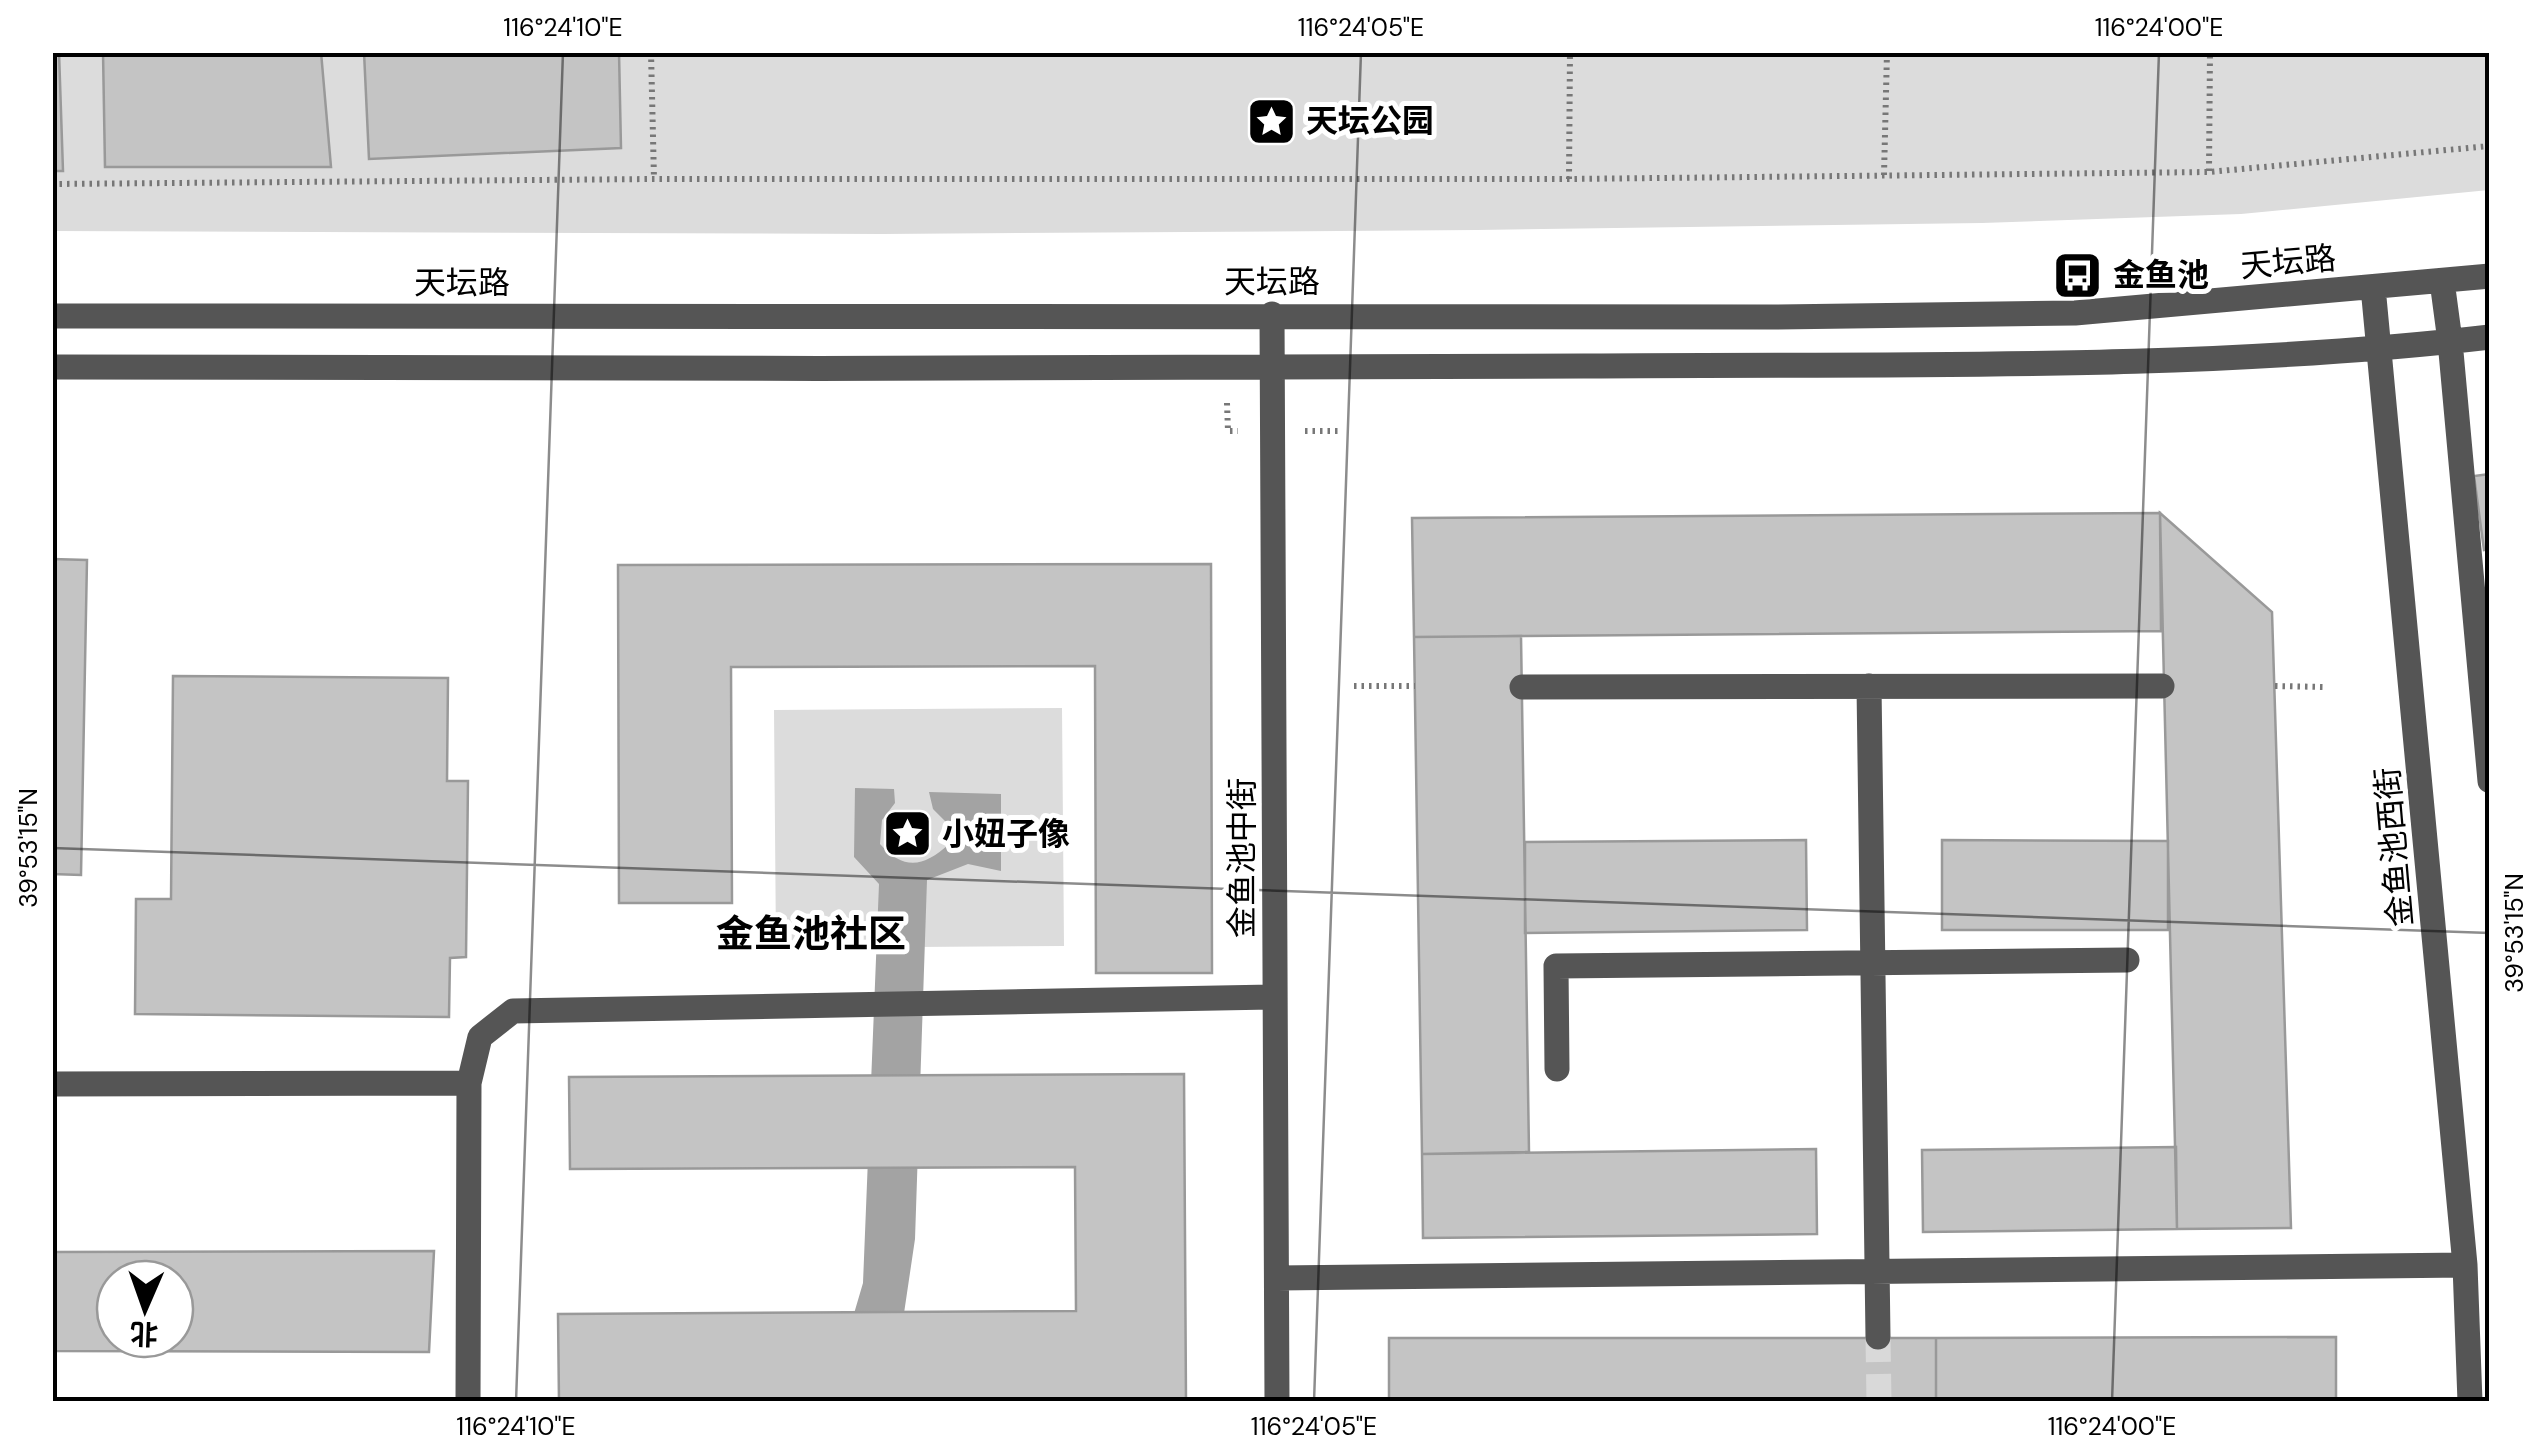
<svg xmlns="http://www.w3.org/2000/svg" width="2542" height="1454" viewBox="0 0 2542 1454" font-family="'DM Sans','Noto Sans SC',sans-serif">
<style>
.green{fill:#dcdcdc}
.water{fill:#a3a3a3}
.building{fill:#c4c4c4;stroke:#999;stroke-width:2.5;fill-rule:evenodd}
.lines{fill:none;stroke-linecap:round;stroke-linejoin:round}
.minor-tunnel{stroke:#d9d9d9;stroke-width:25;stroke-dasharray:25 12;stroke-linecap:butt}
.path{stroke:#777;stroke-width:6;stroke-dasharray:2.5 5;stroke-linecap:butt}
.minor{stroke:#555;stroke-width:25}
.ticks{fill:none;stroke:#000;stroke-width:2.5;stroke-opacity:0.45}
.labels{text-anchor:middle;dominant-baseline:central;stroke-width:10;stroke-linejoin:round;paint-order:stroke}
.poi-label{font-size:32px;font-weight:bold;fill:#000;stroke:#fff;text-anchor:start}
.street-label{font-size:32px;fill:#000;stroke:#fff}
.quarter-label{font-size:38px;font-weight:bold;fill:#000;stroke:#fff}
.neatline{fill:none;stroke:#000;stroke-width:4}
.ticks-label{font-size:25px;text-anchor:middle;fill:#000}
</style>
<rect width="100%" height="100%" fill="#fff"/>
<path class="green" d="M53,53h2436v137l-248,24 -259,9 -505,7 -595,4 -829,-3z
M1062,708l2,238 -288,2 -2,-238z"/>
<path class="water" d="M855,788l39,1 1,14 -13,17 -2,24c24,27 44,23 69,0l-2,-21 -14,-14 -4,-17 72,2v77l-33,-7 -41,16 -12,359 -24,162 -63,1 35,-119 16,-399 -25,-27z"/>
<path class="building" d="M52,52h7l4,119h-11z
M103,52h218l10,115h-226z
M364,52h255l2,96 -252,11z
M2490,474v75l-6,1 -10,-74z
M2160,513l112,99 19,616 -114,1z
M2160,513l1,118 -747,6 -2,-119z
M52,559l35,1 -6,315 -29,-1z
M1211,564l1,409h-116l-1,-307 -364,1 1,236h-113l-1,-338z
M1521,636l8,516 -107,2 -8,-517z
M173,676l275,2 -1,103h21l-2,176 -16,1 -1,59 -314,-3 1,-115h35z
M1806,840l1,90 -282,3v-91z
M1942,840l226,1v89h-226z
M1184,1074l2,328h-627l-1,-88 518,-3 -1,-144 -505,2 -1,-92z
M2176,1147l1,82 -254,3 -1,-82z
M1816,1149l1,85 -394,4 -1,-84z
M434,1251l-5,101 -377,-1v-99zM115,1279h60v60h-60z
M2336,1337v65h-400v-64z
M1389,1338h547v64h-547z"/>
<g class="lines">
<path class="minor-tunnel" d="M1878,1337l1,65"/>
<path class="path" d="M651,52l3,127
M2209,171l1,-119
M1884,175l3,-123
M1569,179l1,-127
M52,184l602,-5h915l640,-7 281,-26
M1227,403l1,28h10
M1305,431h34
M1354,686h61
M2275,686l50,1"/>
<path class="minor" d="M2442,281l8,60 40,440
M2373,287l92,978 5,137
M1272,314l5,1088
M52,316l1722,1 301,-4 415,-37
M52,367c511,1 1021,3 1532,-1 301,-3 606,6 906,-29
M1869,686l9,651
M1522,687l640,-1
M1557,1069l-1,-103 571,-6
M52,1084l417,-1
M1277,1278l1188,-13
M468,1402l1,-319 11,-46 33,-26 762,-14"/>
</g>
<path class="ticks" d="M52,848l2438,85M516,1402l47,-1350M1314,1402l47,-1350M2112,1402l47,-1350"/>
<defs>
<symbol id="sight-square" viewBox="-11 -11 22 22"><rect x="-9" y="-9" width="18" height="18" rx="4" fill="#000" stroke="#fff"/><path d="M0-6L1.8-2.2L6-1.7L2.9 1.2L3.7 5.4L0 3.3L-3.7 5.4L-2.9 1.2L-6-1.7L-1.8-2.2Z" fill="#fff"/></symbol>
<symbol id="bus-square" viewBox="-11 -11 22 22"><rect x="-9" y="-9" width="18" height="18" rx="4" fill="#000" stroke="#fff"/><path d="M-5-6H5V4H4V6H2V4H-2V6H-4V4H-5ZM-3.5-4V0h7V-4ZM-3.5 1.2v1.5H-2V1.2ZM2 1.2v1.5H3.5V1.2Z" fill="#fff"/></symbol>
</defs>
<g fill-rule="evenodd">
<use href="#sight-square" x="1244" y="94" width="55" height="55"/>
<use href="#bus-square" x="2050" y="248" width="55" height="55"/>
<use href="#sight-square" x="880" y="806" width="55" height="55"/>
</g>
<g class="labels">
<g class="poi-label">
<text x="1306" y="121">天坛公园</text>
<text x="2113" y="275">金鱼池</text>
<text x="942" y="834">小妞子像</text>
</g>
<g class="street-label">
<text transform="translate(2288 262) rotate(-5)">天坛路</text>
<text x="1272" y="282">天坛路</text>
<text x="462" y="283">天坛路</text>
<text transform="translate(2394 847) rotate(-95)">金鱼池西街</text>
<text transform="translate(1242 858) rotate(-90)">金鱼池中街</text>
</g>
<g class="quarter-label">
<text x="811" y="934">金鱼池社区</text>
</g>
</g>
<rect width="2542" height="1454" fill="none" stroke="#ffffff" stroke-width="110"/>
<g transform="translate(145 1309) rotate(182)"><circle r="48" fill="#ffffff" stroke="#999999" stroke-width="2.5"/>
<path d="M0-8L18 38L0 25L-18 38Z" fill="#000000"/>
<text y="-15" font-size="28" font-weight="bold" text-anchor="middle" fill="#000000">北</text>
</g>
<rect x="55" y="55" width="2432" height="1344" class="neatline"/>
<g class="ticks-label">
<text x="563" y="36">116°24'10"E</text>
<text x="1361" y="36">116°24'05"E</text>
<text x="2159" y="36">116°24'00"E</text>
<text transform="translate(28 848) rotate(-90)" y="9">39°53'15"N</text>
<text transform="translate(2514 933) rotate(-90)" y="9">39°53'15"N</text>
<text x="516" y="1435">116°24'10"E</text>
<text x="1314" y="1435">116°24'05"E</text>
<text x="2112" y="1435">116°24'00"E</text>
</g>
</svg>
